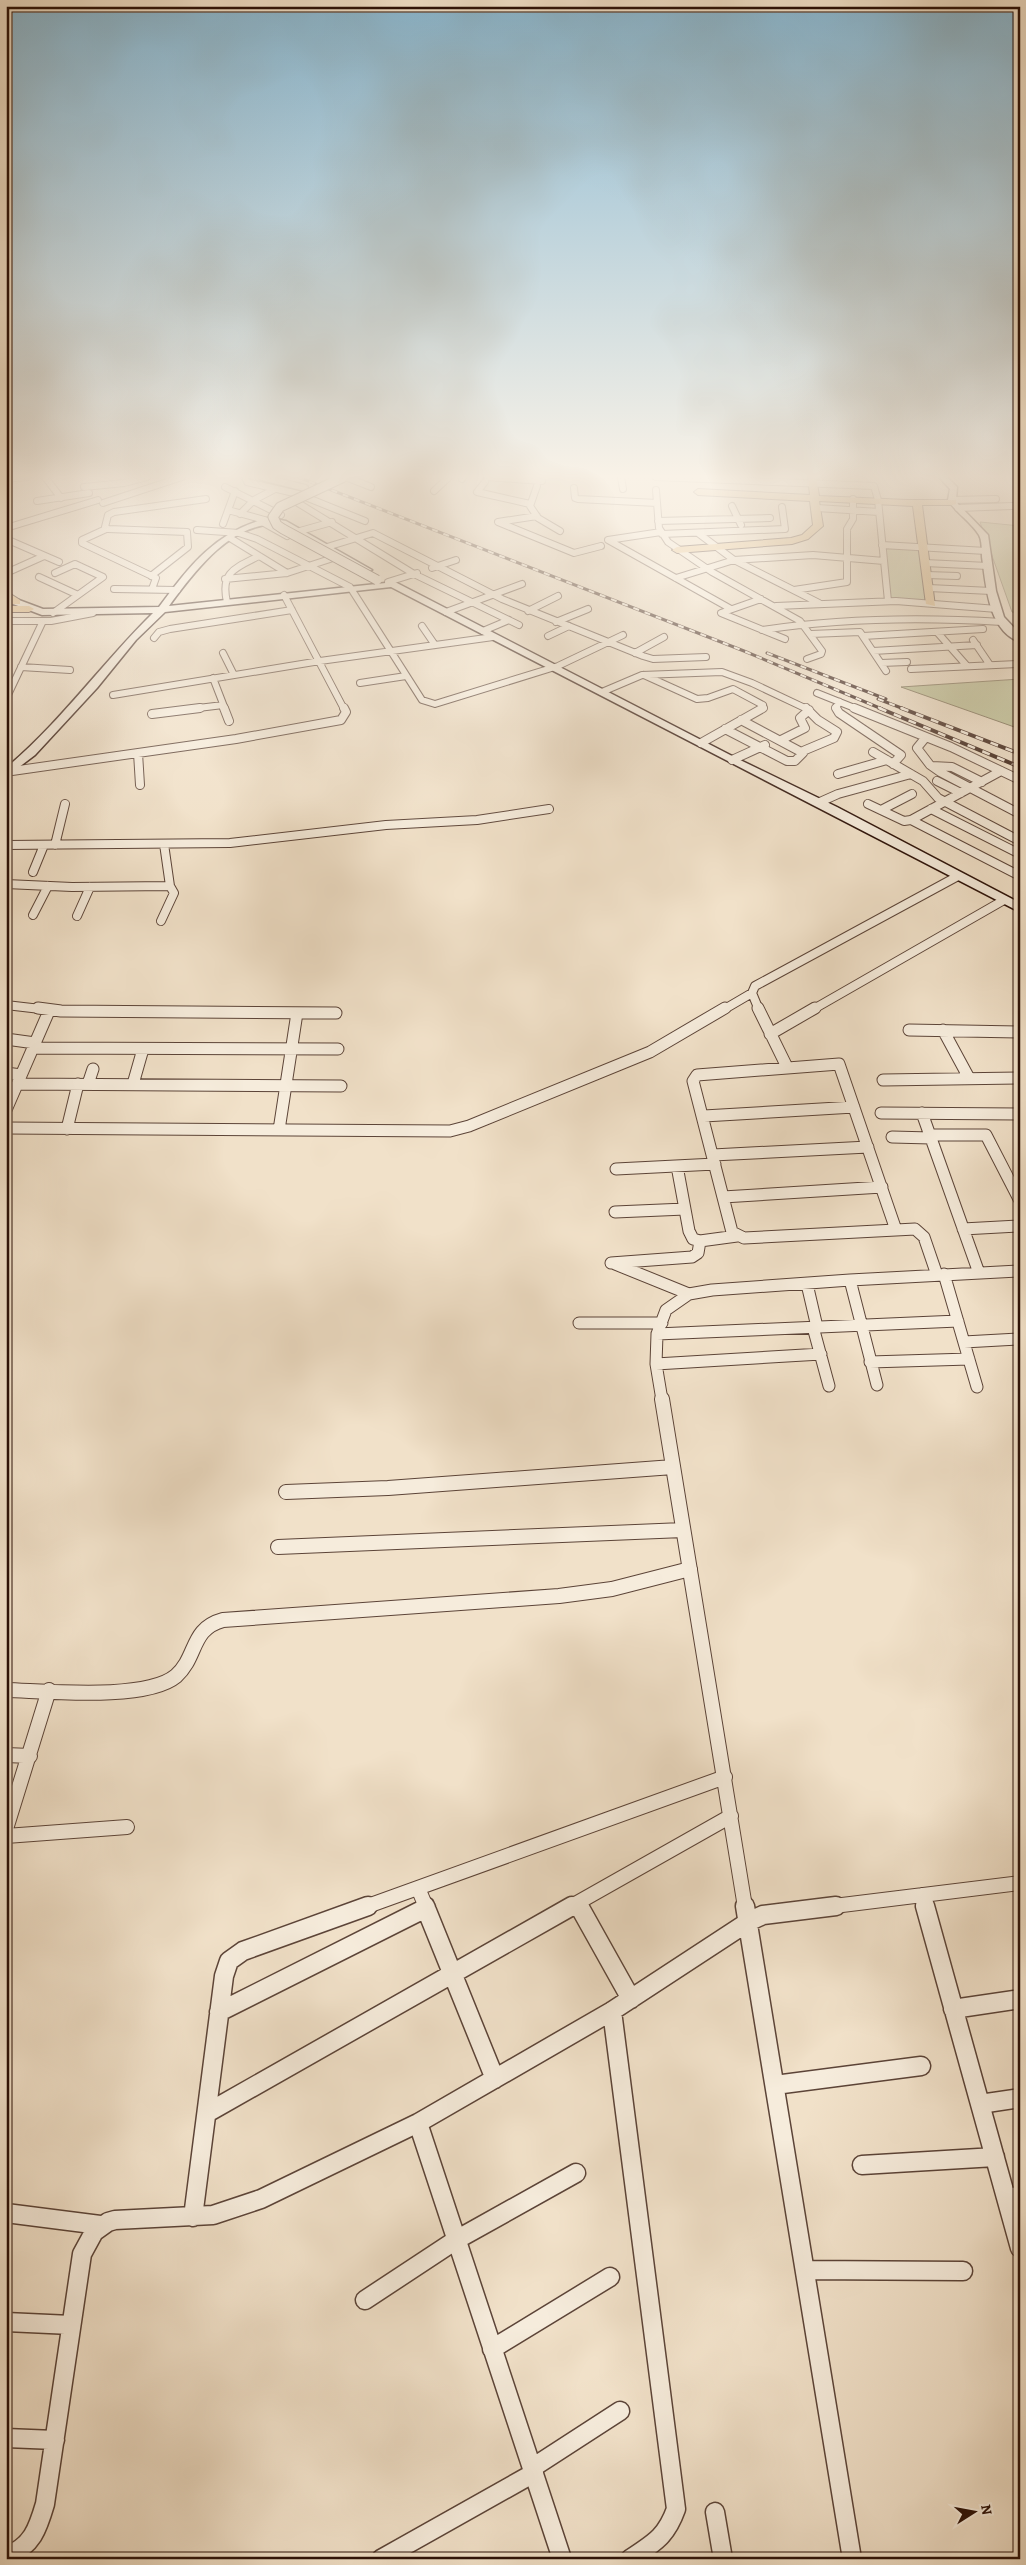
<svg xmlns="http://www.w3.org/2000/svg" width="1026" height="2565" viewBox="0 0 1026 2565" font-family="Alegreya,serif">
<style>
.green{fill:#bcc295;stroke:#74694e}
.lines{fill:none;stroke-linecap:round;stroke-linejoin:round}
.street-far4-casing{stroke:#5c4438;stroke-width:8}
.street-far3-casing{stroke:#5c4438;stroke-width:10}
.street-far2-casing{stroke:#5c4438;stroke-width:13}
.street-far1-casing{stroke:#5c4438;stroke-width:16}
.street-casing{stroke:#5c4438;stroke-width:21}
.secondary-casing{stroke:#2b1007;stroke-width:3}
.primary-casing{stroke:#2b1007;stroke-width:2}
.street-far4{stroke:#f6ecdc;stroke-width:6}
.street-far3{stroke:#f6ecdc;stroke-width:8}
.street-far2{stroke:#f6ecdc;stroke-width:11}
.street-far1{stroke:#f6ecdc;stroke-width:14}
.street{stroke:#f6ecdc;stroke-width:18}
.secondary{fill:#f6ecdc;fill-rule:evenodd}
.primary{fill:#e8c084;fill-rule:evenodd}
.rail-far1-casing{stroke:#2b1007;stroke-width:3}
.rail-casing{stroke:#2b1007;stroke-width:4}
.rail-far1{stroke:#f6ecdc;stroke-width:2;stroke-dasharray:6;stroke-linecap:butt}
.rail{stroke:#f6ecdc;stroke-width:2.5;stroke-dasharray:8;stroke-linecap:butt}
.secondary-bridge-casing{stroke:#2b1007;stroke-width:11;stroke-linecap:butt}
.secondary-bridge{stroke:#f6ecdc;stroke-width:9}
</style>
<rect width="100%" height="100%" fill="#f1e1c9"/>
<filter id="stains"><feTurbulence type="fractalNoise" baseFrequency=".004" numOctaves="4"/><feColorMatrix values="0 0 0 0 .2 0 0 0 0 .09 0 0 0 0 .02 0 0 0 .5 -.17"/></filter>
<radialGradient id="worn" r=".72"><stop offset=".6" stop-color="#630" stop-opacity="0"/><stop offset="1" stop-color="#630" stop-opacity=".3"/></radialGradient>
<path class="green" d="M980,522l40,4v87l-8,-1z
M882,545l41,2 8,57 -43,-3z
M1020,679v50l-119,-42z"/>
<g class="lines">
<defs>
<path id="street-far4" d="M45,477l16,21
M245,477l2,5 51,12 67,27
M262,477l43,11
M487,477l55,4
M621,477l2,12
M656,477l218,9 4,14 10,101
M348,478l23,9
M6,479l22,-2
M462,479l1,-2
M485,482l-8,10 53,12
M537,486l-7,20 8,12 22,13
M84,487l40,-4 23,-6
M225,487l56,28
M574,488l1,10 3,1 79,4
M656,490l3,38 9,14 44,30 88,49 22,30 -1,3 -14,5
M434,491l15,-14
M952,500l44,-1
M37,501l52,-8
M103,503l79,-26
M298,503l116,71 105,51
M732,506l9,19
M817,508l62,4
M958,508l54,-2
M228,510l40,11
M240,514l14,-14 21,-11
M537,516l-39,6 76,31 27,-7
M658,521l112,-3
M262,522l25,14
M223,524l12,-33
M6,528l92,-28
M106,529l-24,11v3l74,35 -4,11
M197,530l42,3 18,6 93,48 72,113 13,4 123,-38 65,-31
M300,531l32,-9
M661,532l-53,8 123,69
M698,533l36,27 85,43
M662,534l123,-5 -3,-22
M230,538l57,35
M6,539l53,23
M882,545l104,6
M327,547l46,-14 129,66 141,57 10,3 53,-2
M925,563l63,3
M432,568l24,-8
M6,573l38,-17
M927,575l30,1
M151,576l37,-29 -1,-15 -79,-3 -3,-2 3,-12 6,-3 92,-13
M39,577l39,18
M676,578l58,-18 79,-5 71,6
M225,579l62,-6 43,-14
M388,582l29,-9
M929,588l62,3
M114,589l63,1
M794,590l53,-8v-53l6,-10v-20
M284,595l60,114
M761,599l-40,14 64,26
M227,602c-7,-30 8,-34 32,-46
M776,606l120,-5 101,8
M528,611l30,-15
M446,612l76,-28
M53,613l50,-36 -28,-13 -20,9
M6,621h45l42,-8
M556,622l32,-13
M422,626l13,19
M762,630c80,-12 159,-13 240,-8
M483,631l26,-11
M937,632l30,34
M811,634l49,-2 26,39
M548,636l21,-10
M863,636l120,-7
M154,638l5,-6 11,-3 122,-19
M973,640l17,25
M873,651l104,-6
M223,653l11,22
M635,653l29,-16
M881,663l26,-1
M21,667l49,3
M911,669l106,-5
M644,675l53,24 11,-1 25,-9 30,16 -2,4
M213,678l12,31
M360,683l46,-7
M602,692l40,-17 80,-3 30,11 55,26
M817,693l40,16
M113,695l207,-34 173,-24
M6,699l37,-78
M190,709l33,-4
M837,709l-1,-2 4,-5"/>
<path id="street-far3" d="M224,708l5,13
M836,708l3,5 62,42 -8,9
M854,708l97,39 69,33
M152,714l48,-6
M725,729l62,32h8l8,-8 -62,-33
M926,737l-9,11 13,17 10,7 80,42
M781,740l24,-12 -5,-10 9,-8
M701,743l62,-35
M803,751l31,-13 3,-6 -19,-12 -12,-12
M873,752l50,29 15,17 82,43
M138,753l2,32
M732,760l33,-15
M932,766l20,1 30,15
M12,771l224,-32 105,-19 5,-8 -2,-4
M838,774l49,-14
M937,781l24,12
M820,802l18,-8 73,-20
M868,804l36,17 7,-1 90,-49
M931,809l89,45
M881,810l31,-16
M911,820l109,56
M164,844l6,42
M6,845l224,-2 156,-18 91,-5 72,-11
M55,845l10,-41
M33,872l11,-27
M6,884l66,3 98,-1 4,7 -13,28
M33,915l15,-29
M77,916l13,-29
M6,1005l43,5
M723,1010l29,-17
M759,1010l-7,-17 3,-7 203,-110
M812,1010l192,-110"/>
<path id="street-far2" d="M38,1008l23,3 275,2
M758,1008l29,59
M909,1030l111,2
M943,1030l26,48
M770,1034l45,-26
M6,1039l29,4
M33,1048l305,1
M6,1073l15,2
M883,1080l137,-2
M18,1084l323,2
M88,1084l5,-15
M133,1084l10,-35
M6,1110l43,-99
M881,1113l139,1
M922,1113l57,160
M704,1116l150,-9
M6,1128l444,3 19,-5 181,-74 75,-44
M67,1129l11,-45
M279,1130l18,-117
M930,1135h56l33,64
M892,1137l39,1
M713,1155l155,-8
M677,1166l12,65 4,8 7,2 37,-5
M616,1169l99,-5
M723,1197l159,-10
M615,1212l70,-3
M963,1229l57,-3
M896,1230l-57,-166 -142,11 -4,6 39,151 12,6 171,-9 9,8 13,38
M611,1263l81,-6 6,-4 2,-12
M615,1264l74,30
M944,1274l33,113
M850,1280l27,105
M807,1284l10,43
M579,1323h83
M813,1327l16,59
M657,1334l301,-13
M964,1342l56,-3
M870,1362l99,-3
M656,1364l165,-10
M662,1400l-6,-36 1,-30 9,-24 23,-16 23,-4 138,-10 170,-9"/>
<path id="street-far1" d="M662,1399l83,508
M286,1492l102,-4 285,-21
M278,1547l405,-17
M6,1690c40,1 140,11 170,-14 22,-20 14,-47 47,-56l336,-24 53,-7 78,-20
M6,1755l24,1
M6,1829l43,-139
M6,1836l121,-9
M418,1888l8,19
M922,1895l3,12
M577,1903l2,4
M365,1907l360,-130
M570,1907l161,-91
M826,1907l194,-24"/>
<path id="street" d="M425,1906l70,173
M579,1906l52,93
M745,1906l107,653
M925,1906l95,342
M953,2009l67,-10
M612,2011l64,498c-10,28 -22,34 -46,50
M219,2012l207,-104
M775,2085l146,-19
M980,2104l40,-6
M207,2113l365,-207
M418,2123l144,436
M862,2165l133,-8
M1006,2198l14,-2
M6,2213l94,12
M193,2217l31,-241 5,-15 14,-10 125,-45
M805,2270l158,1
M365,2300l91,-60 120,-67
M6,2322l65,3
M492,2349l118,-72
M6,2438l49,2
M532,2468l88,-57
M715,2512l8,47
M6,2556c26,-9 32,-28 39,-52l37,-250 12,-22 14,-10 7,-2 98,-5 48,-16 157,-76 194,-112 136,-89 15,-7 73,-9
M381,2559l153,-86"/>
<path id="secondary" d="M939,477h8l10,10 -1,13 2,4 30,31 8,56 8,26 16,17v8c-32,-11 -34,-57 -38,-85 0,-6 0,-17 -3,-22 -8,-13 -23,-22 -31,-35l2,-11z
M268,518l18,3 86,49 -7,2 -84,-47c-48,-6 -87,47 -112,81l226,-24 341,176 101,49 183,96v9l-629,-325 -226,25 -29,28 -39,48 -62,67 -29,22v-9c55,-46 96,-105 147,-155l-111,2 -29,-11v-4h6l24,9 116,-2c31,-42 56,-75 109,-89z"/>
<path id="primary" d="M808,477h8l3,19 88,4h49v4l-3,1h-31l13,101 -9,-2 -13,-98 -94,-5 4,25 -15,13 -16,5 -115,9 -5,-3 5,-3 114,-9 11,-3 11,-10 -3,-24 -112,-6 -4,-3 4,-3 112,6z
M6,591l14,9v4h-8l-6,-5z
M6,606h23l5,3 -5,3h-23z"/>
</defs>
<use href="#street-far4" class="street-far4-casing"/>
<use href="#street-far3" class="street-far3-casing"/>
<use href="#street-far2" class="street-far2-casing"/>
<use href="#street-far1" class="street-far1-casing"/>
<use href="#street" class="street-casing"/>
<use href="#secondary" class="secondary-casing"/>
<use href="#primary" class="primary-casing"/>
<use href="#street-far4" class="street-far4"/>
<use href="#street-far3" class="street-far3"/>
<use href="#street-far2" class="street-far2"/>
<use href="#street-far1" class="street-far1"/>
<use href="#street" class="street"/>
<use href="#secondary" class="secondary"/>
<use href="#primary" class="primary"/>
<defs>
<path id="rail-far1" d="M298,477l446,174 138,58
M767,653l119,46
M878,699l26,10"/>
<path id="rail" d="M879,708l141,59
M901,708l119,46"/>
</defs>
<use href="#rail-far1" class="rail-far1-casing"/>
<use href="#rail" class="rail-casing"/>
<use href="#rail-far1" class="rail-far1"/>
<use href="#rail" class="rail"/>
<defs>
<path id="secondary-bridge" d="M344,477l-64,30 -7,10 4,8 6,4 94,51"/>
</defs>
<use href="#secondary-bridge" class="secondary-bridge-casing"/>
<use href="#secondary-bridge" class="secondary-bridge"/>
</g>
<linearGradient id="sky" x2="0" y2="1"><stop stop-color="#89b8d2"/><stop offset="0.57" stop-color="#f9f2e7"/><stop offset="1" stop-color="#f9f2e7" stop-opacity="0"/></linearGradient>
<rect width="1026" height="836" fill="url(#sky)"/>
<rect width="1026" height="2565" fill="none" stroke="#f1e1c9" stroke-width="25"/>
<rect x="8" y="8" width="1011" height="2550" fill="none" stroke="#2b1007" stroke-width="2.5"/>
<rect x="12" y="12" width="1001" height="2540" fill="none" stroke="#2b1007"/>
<g transform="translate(974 2512) rotate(79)" stroke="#f6ecdc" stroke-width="4" paint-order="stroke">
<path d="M0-4L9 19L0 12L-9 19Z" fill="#2b1007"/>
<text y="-8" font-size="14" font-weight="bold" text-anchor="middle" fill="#2b1007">N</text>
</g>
<rect width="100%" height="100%" filter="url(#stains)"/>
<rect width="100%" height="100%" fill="url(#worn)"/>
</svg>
